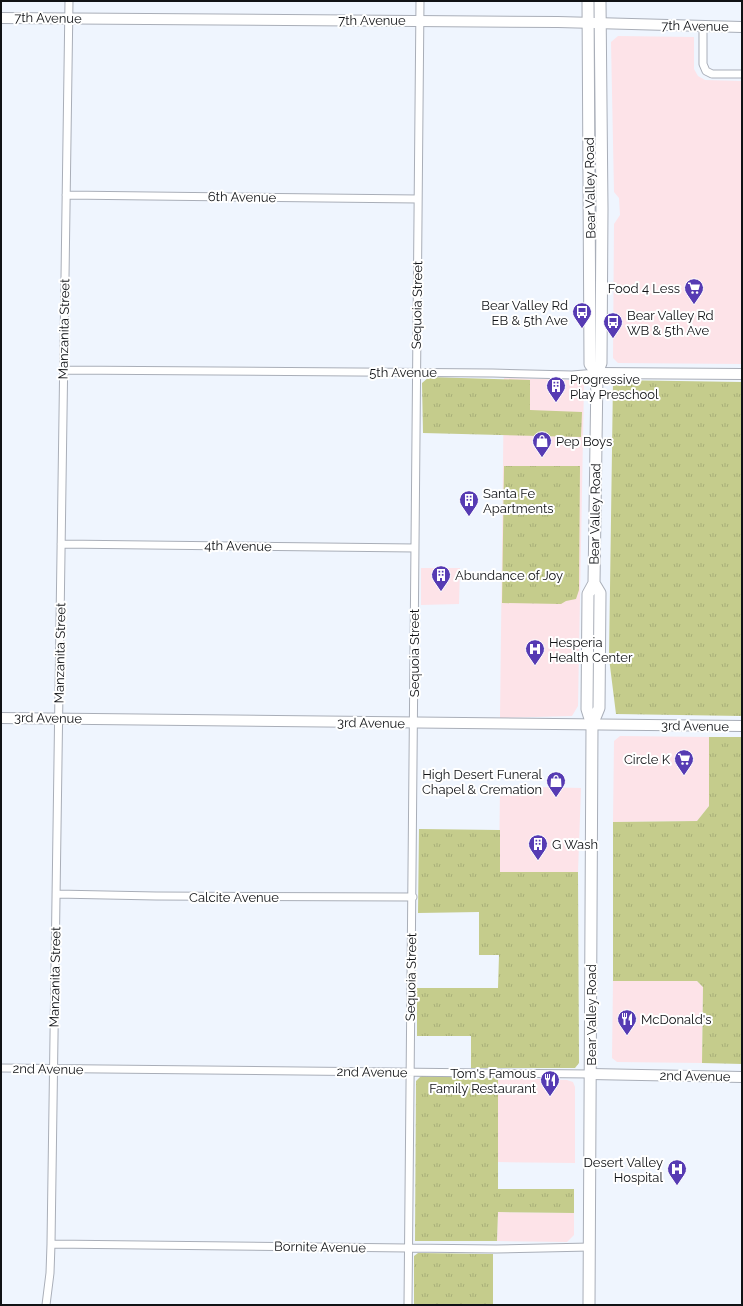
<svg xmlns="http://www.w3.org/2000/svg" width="743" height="1306" viewBox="0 0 743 1306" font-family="Raleway,sans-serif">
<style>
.commercial{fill:#fde3e8}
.grass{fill:url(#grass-tufts)}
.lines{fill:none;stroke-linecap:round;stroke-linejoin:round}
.street-casing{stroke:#a9aeb8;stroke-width:9}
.secondary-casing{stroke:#a9aeb8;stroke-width:12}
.primary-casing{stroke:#a9aeb8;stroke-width:13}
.street{stroke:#fff;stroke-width:7}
.secondary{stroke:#fff;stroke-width:10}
.primary{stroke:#fff;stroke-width:11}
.labels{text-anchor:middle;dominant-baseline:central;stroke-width:4;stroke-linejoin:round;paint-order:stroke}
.street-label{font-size:13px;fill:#101215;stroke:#fff}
.poi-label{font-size:13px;fill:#101215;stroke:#fff;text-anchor:start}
</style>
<defs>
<pattern id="grass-tufts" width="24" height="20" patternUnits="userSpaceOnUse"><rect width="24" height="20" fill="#c5cc8c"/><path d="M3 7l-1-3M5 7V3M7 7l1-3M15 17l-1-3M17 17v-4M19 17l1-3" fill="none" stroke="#a8ae78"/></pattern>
</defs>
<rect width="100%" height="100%" fill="#eff5fe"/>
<path class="commercial" d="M618,36l76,1v32l4,7 7,4 37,1v283l-124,-1 -5,-5 1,-134 6,-9 -1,-17 -5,-6 -3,-150z
M504,378l73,2 7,4 -6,322 -6,10 -72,2z
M421,568h39l-1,36 -38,1z
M620,736l89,1v69l-12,15 -84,1 1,-81z
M500,786l81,2 -3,84h-79z
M613,981h84l6,6 -1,76 -85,-1 -5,-4z
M498,1078l69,2 6,2 2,5v76l-77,-1z
M498,1212l76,1v22l-7,7 -70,-1z"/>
<path class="grass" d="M429,377l101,3v30l52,2 -1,25 -158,-4 -1,-50z
M613,380l129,2v334l-126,-2 -7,-56z
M504,466h76l-1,124 -3,9 -10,2 -5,3 -59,-1z
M709,737h33v327l-40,-1 1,-76 -6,-6h-84v-159l84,-1 12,-15z
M419,829l81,1v42h78l1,191 -4,5h-104v-32h-54v-48h81l1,-33h-20v-43l-61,1z
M421,1076l77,2v111h76v24l-76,-1 -1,29h-82l1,-160z
M418,1253l75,1v51h-79v-49z"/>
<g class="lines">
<defs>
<path id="street" d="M703,26v38l3,7 6,3h30
M66,195l352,4
M63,370l430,3 79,2 25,-2
M61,544l354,4
M56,894l100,2 257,1
M1,1068l590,6
M51,1244l445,5 94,-2
M46,1305l4,-32 1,-29 18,-1243
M408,1305l12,-1304"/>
<path id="secondary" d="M1,18l557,4 184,5
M597,373l145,1
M1,718l741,8
M591,1074l151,3"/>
<path id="primary" d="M588,1l2,363 7,9
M592,725l7,-17 1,-115 -6,-10
M589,1305l3,-580 -5,-16 1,-115 6,-11 3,-210 4,-10 1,-154 -2,-208"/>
</defs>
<use href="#street" class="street-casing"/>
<use href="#secondary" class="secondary-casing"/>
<use href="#primary" class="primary-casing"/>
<use href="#street" class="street"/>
<use href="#secondary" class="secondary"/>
<use href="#primary" class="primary"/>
</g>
<defs>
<symbol id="supermarket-pin" viewBox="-11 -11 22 30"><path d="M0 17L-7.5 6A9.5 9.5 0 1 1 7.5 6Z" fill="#563bb3" stroke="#fff"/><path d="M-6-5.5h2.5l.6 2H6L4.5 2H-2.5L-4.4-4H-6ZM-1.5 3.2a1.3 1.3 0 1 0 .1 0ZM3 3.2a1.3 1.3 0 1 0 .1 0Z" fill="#fff"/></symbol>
<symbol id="bus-pin" viewBox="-11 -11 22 30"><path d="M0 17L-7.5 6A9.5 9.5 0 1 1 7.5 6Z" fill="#563bb3" stroke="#fff"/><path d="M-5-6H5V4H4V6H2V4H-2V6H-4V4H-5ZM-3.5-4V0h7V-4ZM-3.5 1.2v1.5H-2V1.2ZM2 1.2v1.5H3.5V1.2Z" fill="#fff"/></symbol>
<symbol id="building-pin" viewBox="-11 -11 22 30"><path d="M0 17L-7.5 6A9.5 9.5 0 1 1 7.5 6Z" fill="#563bb3" stroke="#fff"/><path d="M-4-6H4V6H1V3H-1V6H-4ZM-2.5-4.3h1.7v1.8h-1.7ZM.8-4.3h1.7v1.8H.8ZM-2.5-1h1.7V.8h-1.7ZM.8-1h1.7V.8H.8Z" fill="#fff"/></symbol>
<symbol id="shop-pin" viewBox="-11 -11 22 30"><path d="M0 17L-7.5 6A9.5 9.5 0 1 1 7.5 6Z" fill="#563bb3" stroke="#fff"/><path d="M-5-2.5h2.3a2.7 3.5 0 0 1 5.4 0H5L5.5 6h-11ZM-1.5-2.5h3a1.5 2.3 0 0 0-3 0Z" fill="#fff"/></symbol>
<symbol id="hospital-pin" viewBox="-11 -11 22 30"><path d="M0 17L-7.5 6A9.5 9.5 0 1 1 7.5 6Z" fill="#563bb3" stroke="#fff"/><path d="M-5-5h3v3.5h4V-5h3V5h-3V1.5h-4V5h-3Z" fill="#fff"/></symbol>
<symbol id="restaurant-pin" viewBox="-11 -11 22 30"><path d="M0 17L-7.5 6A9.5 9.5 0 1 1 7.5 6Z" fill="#563bb3" stroke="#fff"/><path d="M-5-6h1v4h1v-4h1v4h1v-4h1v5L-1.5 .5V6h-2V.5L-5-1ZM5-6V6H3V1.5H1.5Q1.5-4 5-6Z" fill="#fff"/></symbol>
</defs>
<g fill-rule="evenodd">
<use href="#supermarket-pin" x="683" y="277" width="22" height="30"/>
<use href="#bus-pin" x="571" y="301" width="22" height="30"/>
<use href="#bus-pin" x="602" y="311" width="22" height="30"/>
<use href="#building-pin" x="545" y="375" width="22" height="30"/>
<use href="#shop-pin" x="531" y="430" width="22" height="30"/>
<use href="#building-pin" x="458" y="489" width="22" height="30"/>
<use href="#building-pin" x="430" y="564" width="22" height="30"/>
<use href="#hospital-pin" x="524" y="638" width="22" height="30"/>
<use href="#supermarket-pin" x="673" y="748" width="22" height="30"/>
<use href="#shop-pin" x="545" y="770" width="22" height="30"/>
<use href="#building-pin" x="527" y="833" width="22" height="30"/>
<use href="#restaurant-pin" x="616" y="1008" width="22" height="30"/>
<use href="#restaurant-pin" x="539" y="1069" width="22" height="30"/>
<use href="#hospital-pin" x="666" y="1158" width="22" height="30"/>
</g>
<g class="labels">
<g class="street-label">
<text transform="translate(48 18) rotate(1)">7th Avenue</text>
<text x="372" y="20">7th Avenue</text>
<text transform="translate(695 26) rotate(1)">7th Avenue</text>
<text transform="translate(590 188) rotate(-91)">Bear Valley Road</text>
<text transform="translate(242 197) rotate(1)">6th Avenue</text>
<text transform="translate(417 305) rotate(-89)">Sequoia Street</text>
<text transform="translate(64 329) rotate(-89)">Manzanita Street</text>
<text x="403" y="372">5th Avenue</text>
<text transform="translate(595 514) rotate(-89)">Bear Valley Road</text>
<text transform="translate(238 546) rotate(1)">4th Avenue</text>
<text transform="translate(60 653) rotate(-89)">Manzanita Street</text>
<text transform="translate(414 653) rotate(-90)">Sequoia Street</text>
<text transform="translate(48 718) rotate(1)">3rd Avenue</text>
<text transform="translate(371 723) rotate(1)">3rd Avenue</text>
<text transform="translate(695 726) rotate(1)">3rd Avenue</text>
<text x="234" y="897">Calcite Avenue</text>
<text transform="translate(55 977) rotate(-89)">Manzanita Street</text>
<text transform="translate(411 977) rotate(-89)">Sequoia Street</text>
<text transform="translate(591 1015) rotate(-90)">Bear Valley Road</text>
<text transform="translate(48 1069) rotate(1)">2nd Avenue</text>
<text transform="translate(372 1072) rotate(1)">2nd Avenue</text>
<text transform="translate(695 1076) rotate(1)">2nd Avenue</text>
<text transform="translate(320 1247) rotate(1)">Bornite Avenue</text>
</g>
<g class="poi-label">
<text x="680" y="288" text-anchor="end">Food 4 Less</text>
<text x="568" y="305" text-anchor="end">Bear Valley Rd<tspan x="568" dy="15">EB &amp; 5th Ave</tspan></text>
<text x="627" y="315">Bear Valley Rd<tspan x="627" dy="15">WB &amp; 5th Ave</tspan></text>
<text x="570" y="379">Progressive<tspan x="570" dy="15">Play Preschool</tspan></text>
<text x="556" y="441">Pep Boys</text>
<text x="483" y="493">Santa Fe<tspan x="483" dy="15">Apartments</tspan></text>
<text x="455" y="575">Abundance of Joy</text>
<text x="549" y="642">Hesperia<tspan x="549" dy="15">Health Center</tspan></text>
<text x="670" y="759" text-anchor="end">Circle K</text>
<text x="542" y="774" text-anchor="end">High Desert Funeral<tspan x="542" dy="15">Chapel &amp; Cremation</tspan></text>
<text x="552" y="844">G Wash</text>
<text x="641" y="1019">McDonald's</text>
<text x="536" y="1073" text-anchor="end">Tom's Famous<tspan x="536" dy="15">Family Restaurant</tspan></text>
<text x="663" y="1162" text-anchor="end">Desert Valley<tspan x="663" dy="15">Hospital</tspan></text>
</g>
</g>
<rect width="743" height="1306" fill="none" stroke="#101215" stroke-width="4"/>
</svg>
